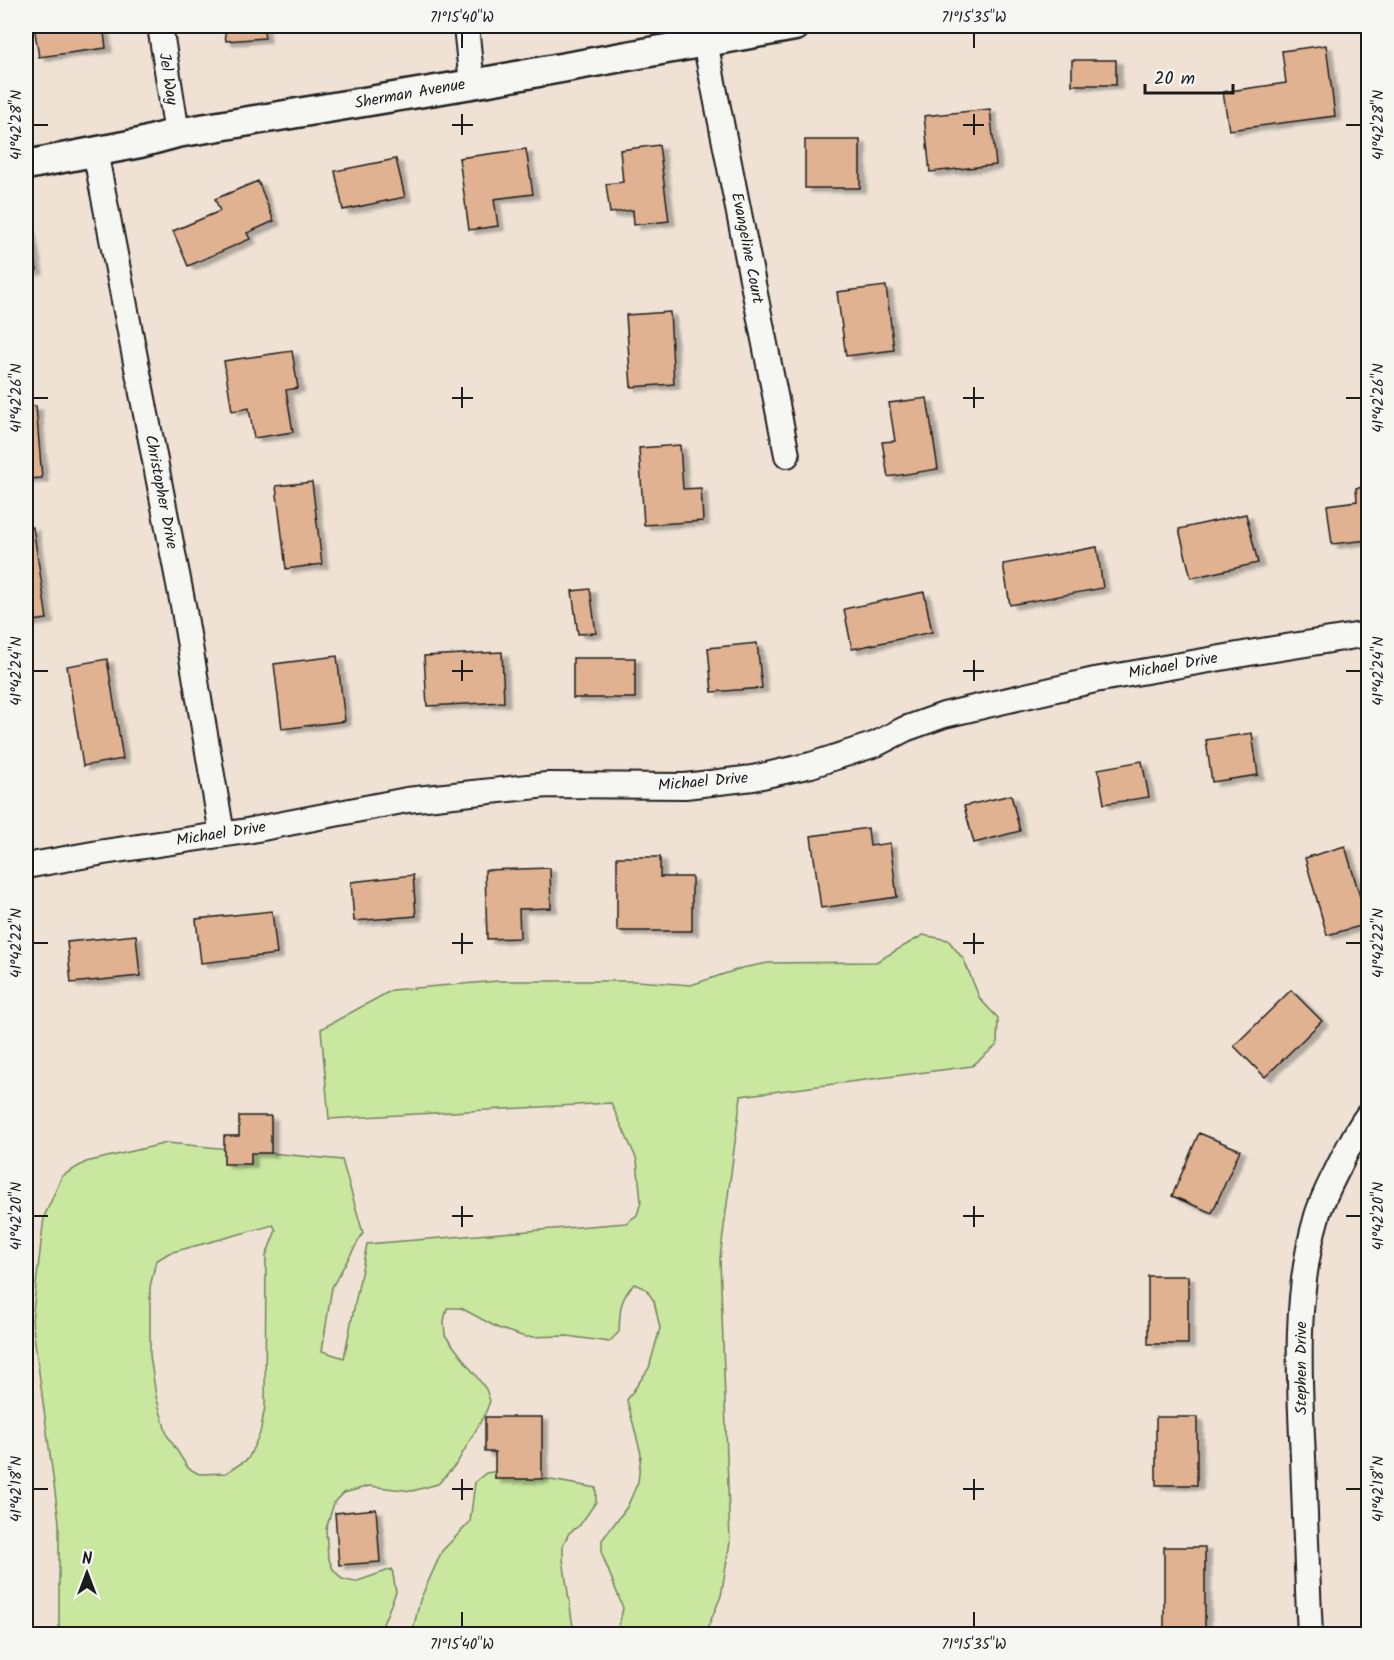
<svg xmlns="http://www.w3.org/2000/svg" width="1394" height="1660" viewBox="0 0 1394 1660" font-family="Kalam,sans-serif">
<style>
.green{fill:#c9e79f;stroke:#72825e;stroke-width:1.5;fill-rule:evenodd}
.building{fill:#e0b291;stroke:#1c1c1c;stroke-width:1.5;filter:url(#shadow)}
.lines{fill:none;stroke-linecap:round;stroke-linejoin:round}
.minor-casing{stroke:#1c1c1c;stroke-width:28}
.tertiary-casing{stroke:#1c1c1c;stroke-width:33}
.minor{stroke:#f6f6f2;stroke-width:24}
.tertiary{stroke:#f6f6f2;stroke-width:28}
.ticks{fill:none;stroke:#1c1c1c;stroke-width:2}
.labels{text-anchor:middle;dominant-baseline:central;stroke-width:5;stroke-linejoin:round;paint-order:stroke}
.street-label{font-size:16px;fill:#1c1c1c;stroke:#f6f6f2}
.neatline{fill:none;stroke:#1c1c1c;stroke-width:2}
.ticks-label{font-size:15px;text-anchor:middle;fill:#1c1c1c}
</style>
<defs>
<filter id="shadow"><feDropShadow dx="6" dy="4" stdDeviation="1.5" flood-color="#0004"/></filter>
</defs>
<rect width="100%" height="100%" fill="#efe2d5"/>
<filter id="ink" filterUnits="userSpaceOnUse"><feTurbulence type="fractalNoise" baseFrequency=".0167" numOctaves="2"/><feDisplacementMap in="SourceGraphic" scale="12" xChannelSelector="R" yChannelSelector="G"/><feConvolveMatrix kernelMatrix="1 2 1 2 8 2 1 2 1" color-interpolation-filters="sRGB"/></filter>
<g filter="url(#ink)">
<path class="green" d="M923,935l25,5 16,20 16,39 18,19 -1,27 -25,21 -231,30 -21,162 10,284 -9,54 -16,38h-88l6,-26 -21,-54v-14l25,-33 11,-25 3,-28 -14,-54 22,-32 11,-40 -6,-27 -8,-12 -12,-5c-15,16 -14,27 -15,48l-10,10 -42,-6 -42,1 -27,-9 -37,-20h-14l-3,13 1,14 41,54 4,12 -5,13 -28,49 -19,21 -26,7 -43,-5 -25,7 -10,10 -8,26 2,28 5,12 9,10 13,3 37,-13 4,23 -17,42h-320v-112l-27,-202 12,-103 18,-41 24,-14 81,-19 175,17 21,73 -31,54 -10,64 22,7 23,-114 259,-21 11,-8 4,-13 -4,-42 -26,-57 -282,16 -8,-90 71,-39 106,-9h139l54,4 51,-17 26,-5 108,-1zM273,1225l3,5 -10,26 -1,151 -5,26 -12,26 -22,14 -27,1 -11,-6 -21,-33 -11,-39 -6,-41v-68l6,-26 13,-8z
M499,1471l97,17v14l-16,23 -11,8 -6,12v14l11,75h-162l8,-34 22,-49 28,-29 5,-40 11,-9z"/>
<path class="building" d="M34,26h69l3,22 -67,9z
M224,26h39l2,12 -39,3z
M1326,45l9,71 -106,14 -6,-38 63,-9 -4,-32z
M1072,60h44v25h-44z
M990,109l6,56 -66,7 -6,-56z
M805,140h55v48h-55z
M659,145l10,76 -35,4 -1,-15 -23,3 -4,-29 17,-2 -3,-32z
M526,149l7,45 -39,5 4,27 -29,4 -10,-72z
M396,159l9,38 -62,13 -8,-39z
M258,181l16,40 -27,12 3,6 -62,27 -15,-35 47,-20 -5,-12z
M26,229h3l8,41 -11,2z
M886,286l8,64 -48,6 -9,-64z
M670,312l4,72 -43,3 -5,-72z
M292,351l6,37 -12,2 7,42 -39,6 -5,-30 -17,3 -8,-50z
M927,398l11,71 -50,8 -6,-35 13,-1 -6,-38z
M26,406h10l6,72 -16,1z
M680,445l3,44 18,-1 2,33 -59,4 -5,-77z
M312,482l10,82 -36,5 -10,-83z
M1368,487v53l-36,4 -5,-39 30,-4 -1,-13z
M1246,514l12,49 -67,15 -12,-49z
M33,527l14,92 -21,3v-93z
M1097,547l6,41 -93,17 -7,-41z
M590,589l6,44 -18,1 -6,-43z
M924,592l8,40 -80,17 -8,-40z
M757,643l5,45 -50,4 -4,-44z
M502,652l2,50 -77,4 -3,-50z
M337,656l8,65 -63,8 -8,-65z
M573,658h62v40h-62z
M107,659l16,100 -40,7 -16,-100z
M1252,733l6,42 -46,7 -6,-42z
M1142,761l7,36 -45,7 -6,-35z
M1011,795l9,36 -46,12 -10,-37z
M868,828l2,18 20,-3 7,54 -76,11 -10,-72z
M1345,846l23,78 -41,11 -22,-77z
M617,857h43v20h32v54h-75z
M550,868l1,40 -32,1 1,29 -33,1 -2,-69z
M413,875l3,41 -62,5 -3,-39z
M272,911l5,43 -76,9 -5,-44z
M136,935l4,41 -69,7 -4,-41z
M1291,990l31,31 -57,56 -31,-31z
M239,1116h32v37h-20v11h-27v-28h15z
M1199,1133l41,17 -28,63 -40,-17z
M1148,1276h40v68h-40z
M485,1417h57v62h-47v-27h-10z
M1156,1417h41v68h-41z
M376,1509l4,53 -41,3 -4,-52z
M1164,1547h41v81h-41z"/>
<g class="lines">
<defs>
<path id="minor" d="M160,26l17,107
M466,26l6,58
M705,42l82,413
M95,151l88,454 39,229
M26,866l78,-14 143,-21 160,-31 140,-15 138,1 68,-8 58,-13 65,-21 29,-15 39,-14 151,-35 160,-28 113,-18
M1310,1634c-3,-59 -5,-118 -7,-177 -4,-80 -9,-164 14,-241 6,-20 17,-39 26,-58 8,-15 15,-30 25,-43"/>
<path id="tertiary" d="M26,165l114,-22 37,-10 295,-49 323,-58"/>
</defs>
<use href="#minor" class="minor-casing"/>
<use href="#tertiary" class="tertiary-casing"/>
<use href="#minor" class="minor"/>
<use href="#tertiary" class="tertiary"/>
</g>
</g>
<path class="ticks" d="M462,33v15M974,33v15M462,114v21M974,114v21M33,125h15M452,125h21M963,125h21M1346,125h15M462,387v21M974,387v21M33,398h15M452,398h21M963,398h21M1346,398h15M462,660v21M974,660v21M33,671h15M452,671h21M963,671h21M1346,671h15M462,933v21M974,933v21M33,943h15M452,943h21M963,943h21M1346,943h15M462,1206v21M974,1206v21M33,1216h15M452,1216h21M963,1216h21M1346,1216h15M462,1479v21M974,1479v21M33,1489h15M452,1489h21M963,1489h21M1346,1489h15M462,1612v15M974,1612v15"/>
<g class="labels">
<g class="street-label">
<text transform="translate(168 79) rotate(81)">Jel Way</text>
<text transform="translate(410 94) rotate(-10)">Sherman Avenue</text>
<text transform="translate(747 248) rotate(79)">Evangeline Court</text>
<text transform="translate(161 492) rotate(79)">Christopher Drive</text>
<text transform="translate(1173 666) rotate(-10)">Michael Drive</text>
<text transform="translate(703 782) rotate(-5)">Michael Drive</text>
<text transform="translate(221 834) rotate(-9)">Michael Drive</text>
<text transform="translate(1301 1368) rotate(-90)">Stephen Drive</text>
</g>
</g>
<rect width="1394" height="1660" fill="none" stroke="#f6f6f2" stroke-width="66"/>
<g transform="translate(87 1573)" stroke="#f6f6f2" stroke-width="4.5" paint-order="stroke">
<path d="M0-4.5L10 22L0 15L-10 22Z" fill="#1c1c1c"/>
<text y="-9" font-size="16" font-weight="bold" text-anchor="middle" fill="#1c1c1c">N</text>
</g>
<path d="M1145 84v9h88v-9" fill="none" stroke="#1c1c1c" stroke-width="3"/>
<text x="1154" y="84" font-size="18" fill="#1c1c1c" stroke="#f6f6f2" stroke-width="4.5" paint-order="stroke">20 m</text>
<rect x="33" y="33" width="1328" height="1594" class="neatline"/>
<g class="ticks-label">
<text x="462" y="22">71°15'40"W</text>
<text x="974" y="22">71°15'35"W</text>
<text transform="translate(16 125) rotate(-90)" y="5">41°42'28"N</text>
<text transform="translate(1378 125) rotate(-90)" y="5">41°42'28"N</text>
<text transform="translate(16 398) rotate(-90)" y="5">41°42'26"N</text>
<text transform="translate(1378 398) rotate(-90)" y="5">41°42'26"N</text>
<text transform="translate(16 671) rotate(-90)" y="5">41°42'24"N</text>
<text transform="translate(1378 671) rotate(-90)" y="5">41°42'24"N</text>
<text transform="translate(16 943) rotate(-90)" y="5">41°42'22"N</text>
<text transform="translate(1378 943) rotate(-90)" y="5">41°42'22"N</text>
<text transform="translate(16 1216) rotate(-90)" y="5">41°42'20"N</text>
<text transform="translate(1378 1216) rotate(-90)" y="5">41°42'20"N</text>
<text transform="translate(16 1489) rotate(-90)" y="5">41°42'18"N</text>
<text transform="translate(1378 1489) rotate(-90)" y="5">41°42'18"N</text>
<text x="462" y="1649">71°15'40"W</text>
<text x="974" y="1649">71°15'35"W</text>
</g>
</svg>
